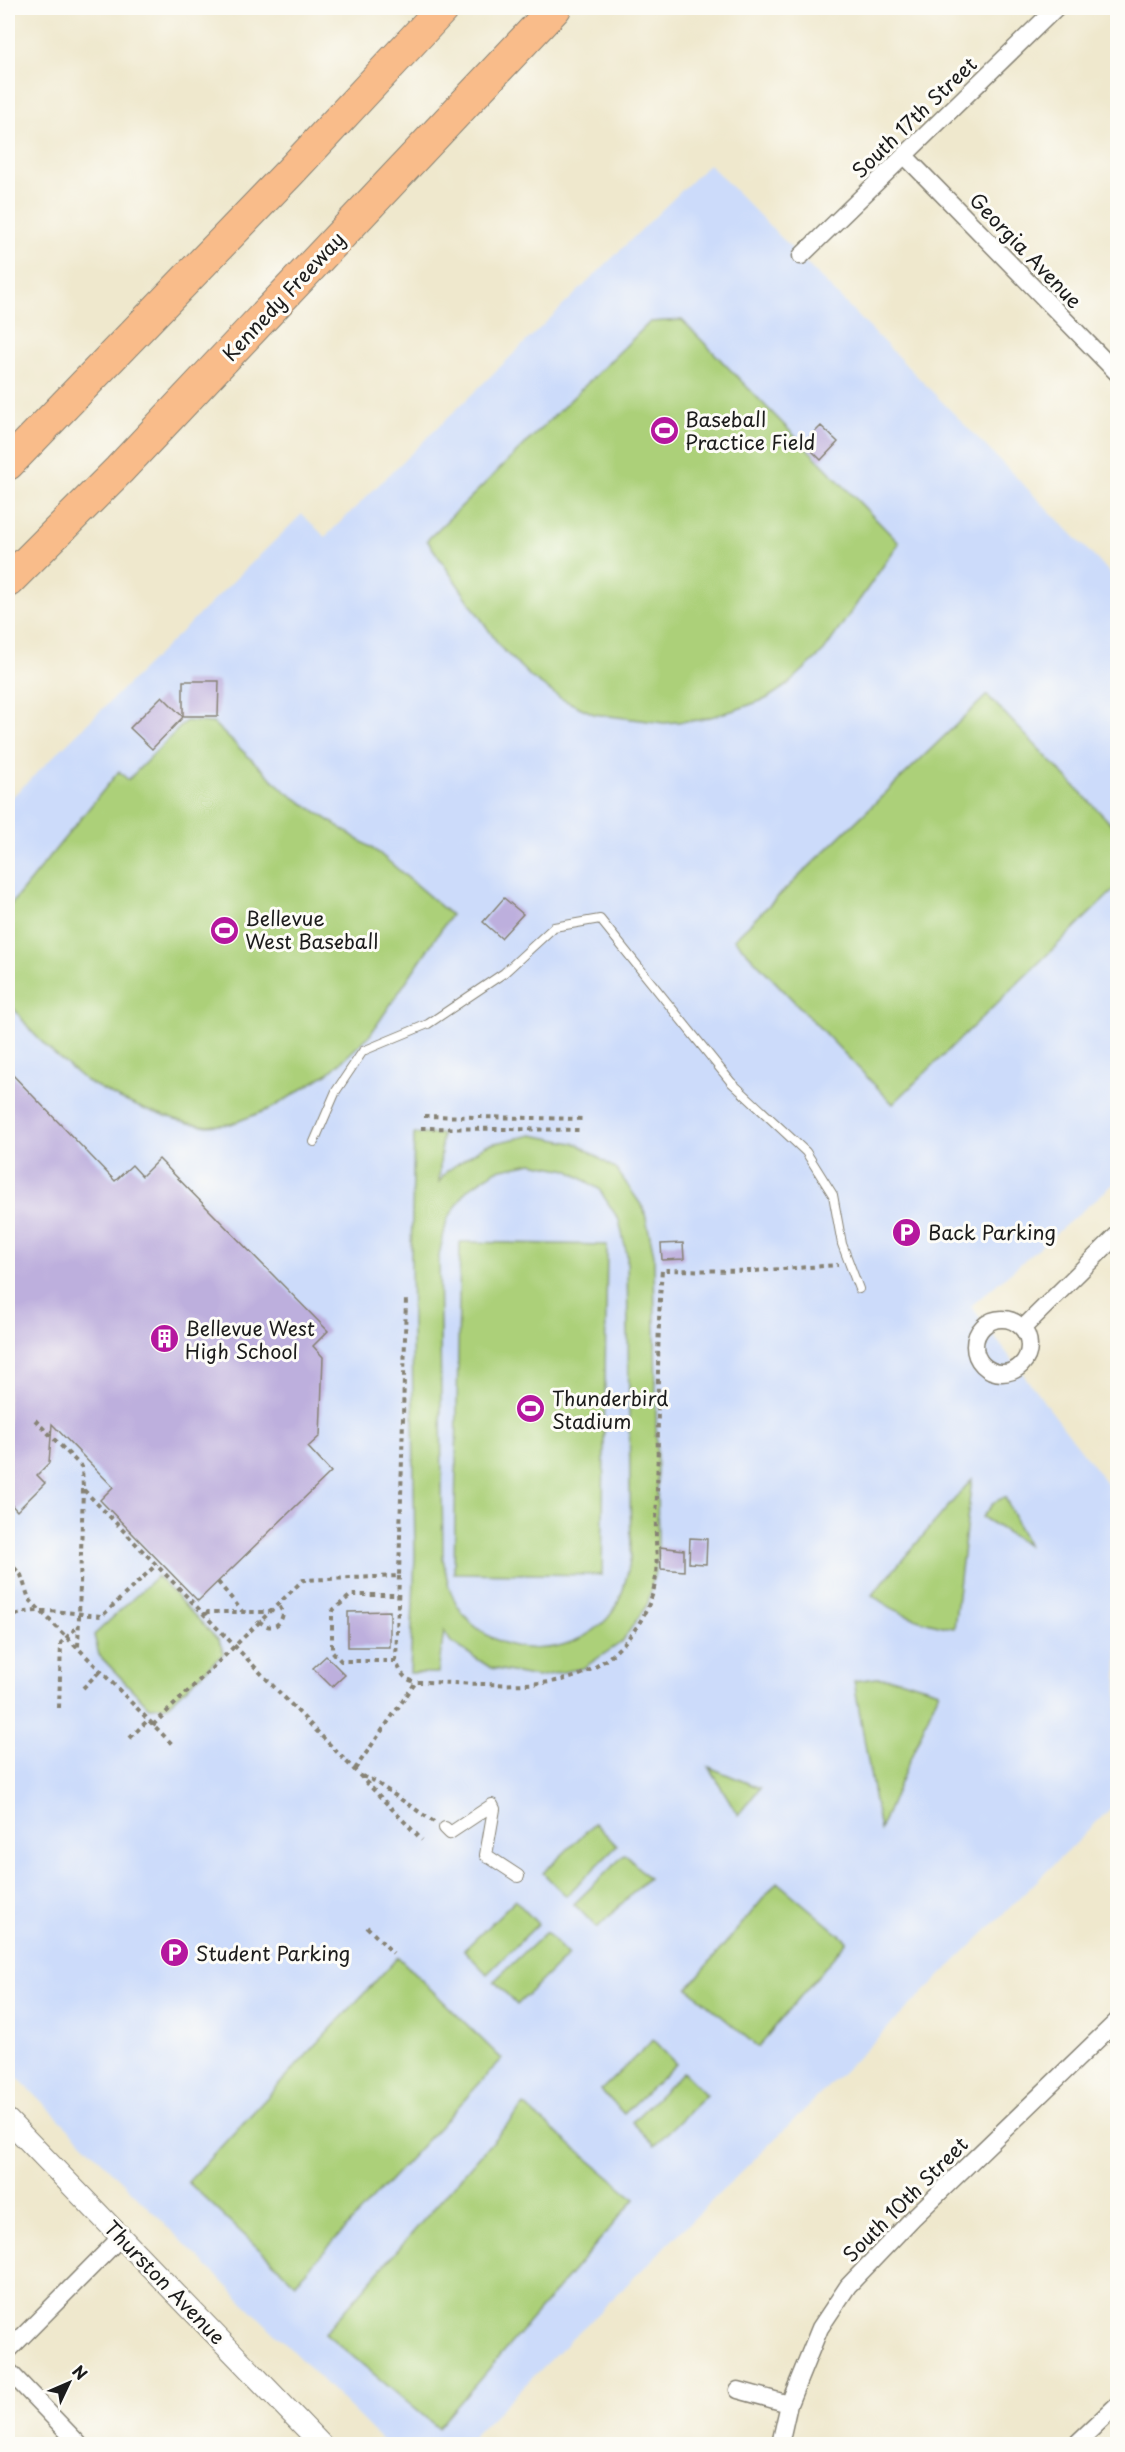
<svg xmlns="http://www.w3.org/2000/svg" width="1125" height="2452" viewBox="0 0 1125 2452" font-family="'Playpen Sans',sans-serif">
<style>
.built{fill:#ccdbfa}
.green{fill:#acd079;stroke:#64764a;stroke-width:1.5;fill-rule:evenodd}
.building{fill:#bdafdd}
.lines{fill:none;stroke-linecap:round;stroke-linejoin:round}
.service-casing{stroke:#868274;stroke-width:10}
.pedestrian-casing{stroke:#868274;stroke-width:14}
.minor-casing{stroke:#868274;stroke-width:19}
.tertiary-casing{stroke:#868274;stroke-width:23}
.motorway-casing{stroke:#868274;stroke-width:34}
.path{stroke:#868274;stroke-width:4;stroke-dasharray:4.5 4.5;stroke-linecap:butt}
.service{stroke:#fff;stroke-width:8}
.pedestrian{stroke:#fff;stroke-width:12}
.minor{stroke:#fff;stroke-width:16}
.tertiary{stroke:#fff;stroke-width:21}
.motorway{stroke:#f9bc8a;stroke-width:32}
.labels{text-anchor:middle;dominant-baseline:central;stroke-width:6;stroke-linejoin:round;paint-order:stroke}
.street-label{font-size:20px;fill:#1c1c1c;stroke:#fdfcf7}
.poi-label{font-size:20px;fill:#1c1c1c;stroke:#fdfcf7;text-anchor:start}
</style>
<rect width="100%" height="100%" fill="#fdfcf7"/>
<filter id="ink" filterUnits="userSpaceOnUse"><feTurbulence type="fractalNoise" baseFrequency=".0167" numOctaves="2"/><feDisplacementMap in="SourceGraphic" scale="12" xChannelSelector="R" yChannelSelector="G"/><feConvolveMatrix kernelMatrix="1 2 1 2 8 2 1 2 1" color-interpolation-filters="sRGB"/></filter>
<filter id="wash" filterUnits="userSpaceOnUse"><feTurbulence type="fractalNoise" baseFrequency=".008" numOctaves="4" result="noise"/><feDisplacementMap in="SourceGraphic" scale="24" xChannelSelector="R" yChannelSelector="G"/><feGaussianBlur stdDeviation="1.35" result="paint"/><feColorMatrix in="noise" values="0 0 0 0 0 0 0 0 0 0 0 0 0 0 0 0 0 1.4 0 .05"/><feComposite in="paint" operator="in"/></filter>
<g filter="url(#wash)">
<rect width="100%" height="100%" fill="#efe8cd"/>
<path class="built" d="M709,164l408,416v601l-146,125 146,191v305l-652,642h-79l-378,-376v-1267l294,-287 23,23z"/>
<path class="green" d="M682,320l217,223 -75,108 -38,35 -20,13 -31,11 -35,10 -36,3 -70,-9 -32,-15 -30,-21 -31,-30 -74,-108 223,-218z
M987,695l130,135v57l-224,217 -159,-165z
M186,721l27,2 73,69 93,61 72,62 -81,120 -40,37 -58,36 -41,16 -23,2 -20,-3 -42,-13 -30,-13 -30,-16 -32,-27 -22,-22 -24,-31v-93l111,-137 9,9z
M414,1134h28l-3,48 8,-11 39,-26 46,-10 46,9 39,26 27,39 10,46 4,302 -10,46 -26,39 -39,26 -46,9 -46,-9 -40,-26 -7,-11 -6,42h-28l5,-117 -4,-301zM532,1163l36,7 31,19 20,31 8,35 4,301c-5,24 -9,50 -28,67 -47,42 -124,32 -151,-28 -5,-10 -6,-25 -9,-36l-4,-304 8,-35 20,-30 30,-20z
M460,1242l147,3 -5,330 -148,-2z
M972,1479l-18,149c-31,-5 -57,-14 -82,-33z
M1005,1497l22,48 -45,-28 12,-15z
M157,1576l62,65 5,12 -57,53 -18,1 -50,-52 -5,-20z
M877,1678l22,1 40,12 -59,139 -26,-149z
M709,1767l51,21 -22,27z
M595,1823l22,23 -51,50 -23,-23z
M625,1854l23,24 -51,50 -23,-24z
M777,1882l70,59 -89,106 -70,-59z
M515,1900l23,24 -51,50 -23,-24z
M546,1932l22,23 -51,50 -23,-24z
M398,1957l104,102 -207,224 -107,-101z
M653,2040l23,24 -52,50 -23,-24z
M683,2072l23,23 -51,50 -23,-23z
M524,2105l111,94 -197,229 -113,-95z"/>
<g id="blocks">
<path class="building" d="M821,426l17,16 -17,18 -17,-17z
M183,681h36l-1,35h-35z
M162,696l21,21 -31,32 -22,-21z
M504,898l19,16 -22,24 -18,-16z
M8,1070l107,111 17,-16 10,11 17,-17 169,172 -15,15 10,11 -3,79 -12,11 23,25 -133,129 -98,-101 13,-13 -61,-63 -3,39 -12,12 8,8 -28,28 -9,-10z
M683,1243l1,16 -22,1 -1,-16z
M690,1538l17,1 -1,25 -17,-1z
M660,1547l24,3v21l-23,-2z
M390,1611v36h-42v-35z
M326,1656l19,19 -13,12 -19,-19z"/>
</g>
</g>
<g filter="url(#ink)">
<use href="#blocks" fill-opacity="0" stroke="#868274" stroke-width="1.5"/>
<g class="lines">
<defs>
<path id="service" d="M314,1142l22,-51 27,-40 65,-27 76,-51 50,-46 46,-8 131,163 75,70 27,43 9,49 17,45"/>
<path id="pedestrian" d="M445,1828l5,5 42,-28 2,4 -8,46 32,21"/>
<path id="minor" d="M905,156l213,218
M801,256l255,-248
M975 1346a27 27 0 1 1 54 0a27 27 0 1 1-54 0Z
M1023,1328l95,-94
M8,2351l113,-114
M8,2370l71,74
M738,2390l51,14
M780,2444l9,-40 31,-76 28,-42 65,-68 205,-198
M1076,2444l42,-40"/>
<path id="tertiary" d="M8,2120l313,324"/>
<path id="motorway" d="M8,464l282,-292 153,-164
M8,581l111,-111 436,-462"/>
</defs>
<use href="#service" class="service-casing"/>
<use href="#pedestrian" class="pedestrian-casing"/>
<use href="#minor" class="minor-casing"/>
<use href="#tertiary" class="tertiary-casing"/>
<use href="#motorway" class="motorway-casing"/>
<path class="path" d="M424,1116l160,3
M421,1128l162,2
M35,1420l47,47 1,22 339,351
M83,1489l-5,159 94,96
M8,1561l13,14 8,24 48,49
M399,1576l-3,85c5,12 7,18 20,21
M218,1582l24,29
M206,1614l2,-2h61
M8,1620c17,-17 71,-5 94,-4l55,-52
M259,1621c11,10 22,6 24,-8l-5,-10
M396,1661h-55l-9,-10v-40l19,-16h47
M83,1688l17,-17
M59,1708l2,-65 17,-17
M153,1725l150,-145 96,-4 7,-278
M130,1738l18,-18
M355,1769l61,-87c45,0 108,7 150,-3 41,-9 79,-51 88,-91 5,-21 1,-46 2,-68 4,-83 -1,-167 6,-250l92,1 84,-6
M362,1776l12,5 60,41
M367,1927l26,26"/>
<use href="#service" class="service"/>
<use href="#pedestrian" class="pedestrian"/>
<use href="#minor" class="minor"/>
<use href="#tertiary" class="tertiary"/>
<use href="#motorway" class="motorway"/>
</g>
</g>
<defs>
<symbol id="stadium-disc" viewBox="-11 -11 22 22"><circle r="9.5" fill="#b5179e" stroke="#fdfcf7"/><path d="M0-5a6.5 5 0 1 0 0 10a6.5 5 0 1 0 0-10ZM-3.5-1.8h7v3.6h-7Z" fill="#fff"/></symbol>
<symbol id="parking-disc" viewBox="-11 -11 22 22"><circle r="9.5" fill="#b5179e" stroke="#fdfcf7"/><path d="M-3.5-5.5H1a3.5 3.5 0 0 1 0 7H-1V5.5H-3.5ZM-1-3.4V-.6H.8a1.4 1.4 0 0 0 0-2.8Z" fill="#fff"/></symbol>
<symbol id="building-disc" viewBox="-11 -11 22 22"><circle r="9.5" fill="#b5179e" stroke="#fdfcf7"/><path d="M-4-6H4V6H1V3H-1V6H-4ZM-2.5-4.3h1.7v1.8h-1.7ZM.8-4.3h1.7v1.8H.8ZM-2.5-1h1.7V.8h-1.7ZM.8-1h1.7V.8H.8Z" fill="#fff"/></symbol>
</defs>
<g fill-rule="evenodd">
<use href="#stadium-disc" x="648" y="414" width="33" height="33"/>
<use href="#stadium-disc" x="208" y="914" width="33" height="33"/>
<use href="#parking-disc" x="890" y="1216" width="33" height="33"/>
<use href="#building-disc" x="148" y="1322" width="33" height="33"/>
<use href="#stadium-disc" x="514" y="1392" width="33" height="33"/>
<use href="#parking-disc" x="158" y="1936" width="33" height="33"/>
</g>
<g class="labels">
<g class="street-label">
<text transform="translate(914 117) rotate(-44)">South 17th Street</text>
<text transform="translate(1026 250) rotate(46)">Georgia Avenue</text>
<text transform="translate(283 296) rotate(-47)">Kennedy Freeway</text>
<text transform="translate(905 2199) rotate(-45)">South 10th Street</text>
<text transform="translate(165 2282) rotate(46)">Thurston Avenue</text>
</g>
<g class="poi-label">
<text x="685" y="419">Baseball<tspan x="685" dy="23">Practice Field</tspan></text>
<text x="245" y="918">Bellevue<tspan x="245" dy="23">West Baseball</tspan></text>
<text x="928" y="1232">Back Parking</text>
<text x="185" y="1328">Bellevue West<tspan x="185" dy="23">High School</tspan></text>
<text x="552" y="1398">Thunderbird<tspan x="552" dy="23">Stadium</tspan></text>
<text x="196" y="1953">Student Parking</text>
</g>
</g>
<rect width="1125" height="2452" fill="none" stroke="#fdfcf7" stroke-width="30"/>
<g transform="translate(69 2383) rotate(46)" stroke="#fdfcf7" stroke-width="4.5" paint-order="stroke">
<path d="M0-4.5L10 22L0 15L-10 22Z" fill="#1c1c1c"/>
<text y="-9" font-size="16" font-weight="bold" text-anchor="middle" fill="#1c1c1c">N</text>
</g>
</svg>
